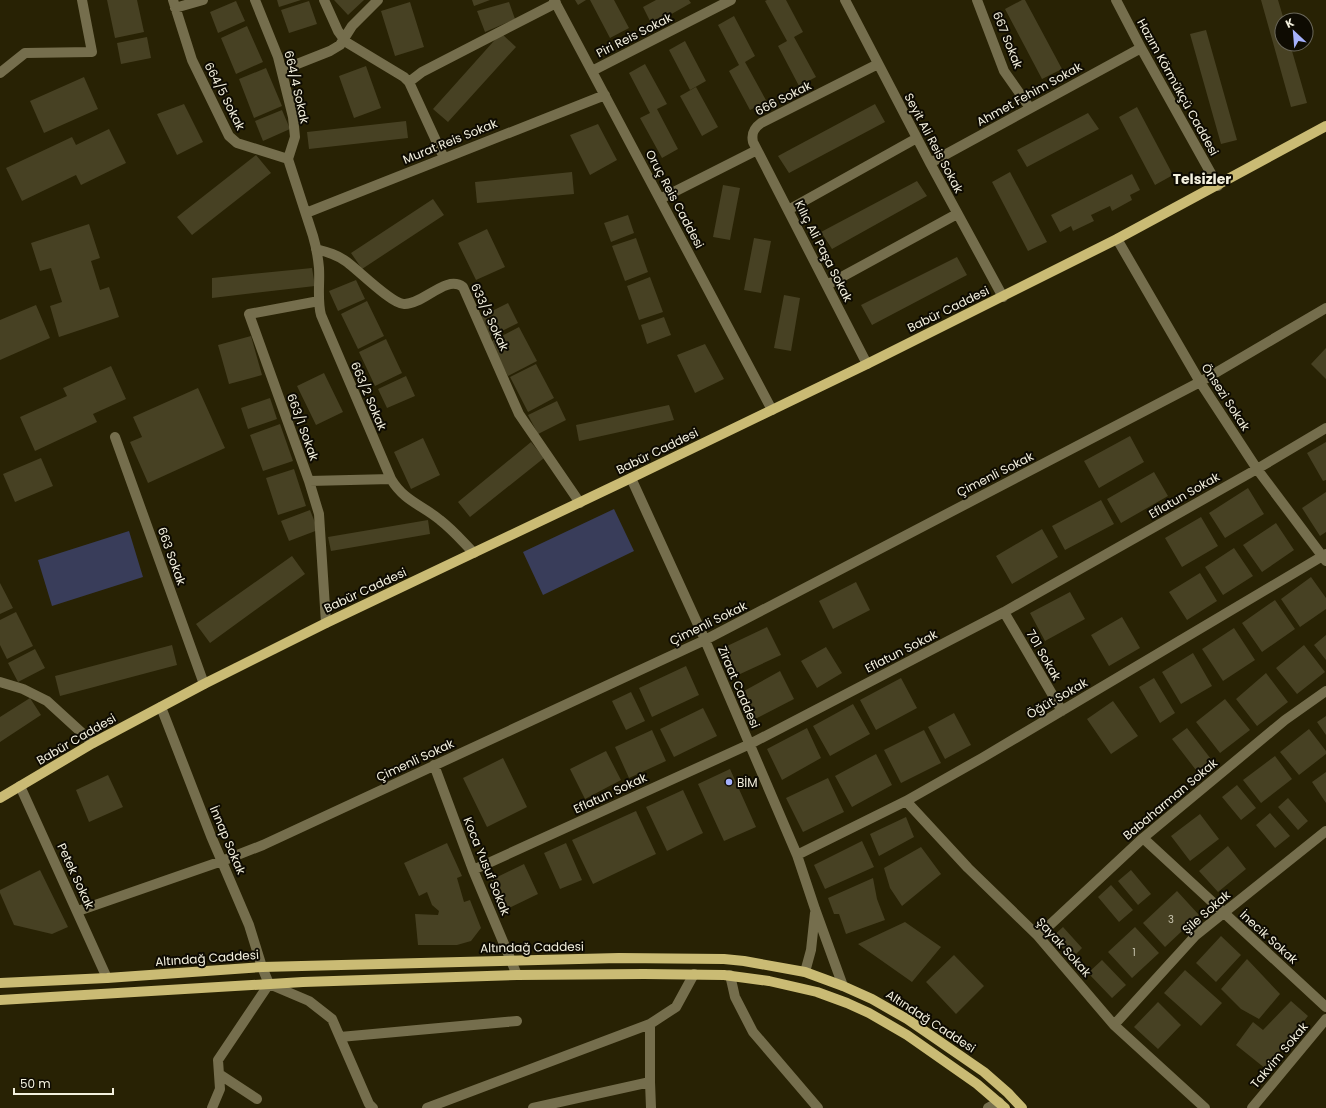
<svg xmlns="http://www.w3.org/2000/svg" width="1326" height="1108" viewBox="0 0 1326 1108" font-family="Poppins,sans-serif">
<style>
.green{fill:#393d5a}
.building{fill:#474123}
.lines{fill:none;stroke-linecap:round;stroke-linejoin:round}
.minor{stroke:#756e4d;stroke-width:10}
.major{stroke:#cabb74;stroke-width:10}
.poi-dot{fill:#a5b1fc;stroke:#0e0b02;stroke-width:1.5}
.labels{text-anchor:middle;dominant-baseline:central;stroke-width:4;stroke-linejoin:round;paint-order:stroke}
.number-label{font-size:10px;fill:#c9c5b0}
.street-label{font-size:12px;fill:#f4f1df;stroke:#0e0b02}
.poi-label{font-size:12px;fill:#f4f1df;stroke:#0e0b02;text-anchor:start}
.quarter-label{font-size:14px;font-weight:bold;fill:#f4f1df;stroke:#0e0b02}
</style>
<rect width="100%" height="100%" fill="#282204"/>
<path class="green" d="M614,509l20,42 -91,44 -20,-43z
M129,531l14,46 -91,29 -14,-46z"/>
<path class="building" d="M107,0h30l7,32 -29,6z
M277,0h24l-22,7z
M334,0h30l-16,15z
M472,0h18l-16,6z
M575,0h11l-8,5z
M590,0h24l15,28 -19,10z
M656,0h33l2,3 -39,22 -9,-18z
M767,0h19l17,32 -9,5 22,40 -17,9 -21,-40 9,-5 -22,-40z
M1022,0h3l37,69 -20,10 -37,-70z
M1261,0h17l6,20h-2v24h8l17,59 -16,4z
M236,1l9,20 -27,12 -8,-21z
M309,1l8,23 -28,9 -8,-23z
M410,2l14,45 -29,9 -14,-45z
M509,2l6,17 -30,13 -8,-21z
M734,16l21,40 -10,6 22,40 -17,8 -21,-39 10,-6 -21,-40z
M247,26l16,36 -27,12 -15,-36z
M1206,30l31,110 -16,4 -31,-110z
M501,33l15,14 -68,75 -15,-13z
M147,37l4,21 -30,6 -4,-21z
M685,41l21,40 -16,9 -21,-40z
M645,64l22,40 -10,5 21,40 -16,9 -22,-40 10,-5 -21,-40z
M366,66l15,42 -27,10 -15,-42z
M266,68l16,38 -28,12 -15,-39z
M84,77l14,32 -54,24 -14,-32z
M696,87l22,40 -16,9 -22,-40z
M184,104l19,38 -26,13 -20,-41z
M875,104l10,18 -96,51 -11,-17z
M1137,107l36,68 -18,10 -36,-68z
M282,110l8,19 -27,12 -8,-20z
M1088,113l11,16 -72,38 -10,-17z
M406,121l2,17 -99,11 -2,-17z
M598,124l19,36 -27,15 -20,-40z
M109,129l17,34 -45,22 -5,-10 -54,26 -16,-33 66,-31 4,8z
M256,155l15,18 -79,62 -15,-18z
M572,172l2,22 -97,9 -2,-21z
M1010,172l37,70 -19,9 -36,-69z
M1132,174l8,16 -10,5 2,5 -20,11 -2,-5 -19,9 3,6 -21,10 -2,-5 -11,6 -9,-17z
M917,181l10,15 -95,53 -11,-17z
M723,185l17,3 -10,52 -17,-3z
M433,199l11,16 -82,54 -11,-16z
M628,215l6,18 -23,9 -7,-19z
M89,224l11,34 -9,3 9,29 9,-3 10,30 -60,20 -9,-31 12,-4 -11,-34 -11,3 -9,-28z
M487,229l18,38 -29,13 -18,-37z
M636,238l12,34 -23,9 -13,-35z
M754,238l17,3 -10,52 -17,-3z
M957,257l10,18 -95,50 -11,-20z
M312,268l3,18 -103,12v-20z
M650,277l13,35 -24,8 -12,-34z
M356,280l9,19 -27,12 -9,-20z
M784,295l16,3 -9,53 -17,-3z
M367,301l17,35 -26,13 -17,-35z
M508,303l10,20 -28,14 -10,-20z
M36,305l14,33 -50,22v-40z
M664,317l7,18 -24,9 -6,-19z
M519,327l18,34 -29,15 -18,-34z
M251,336l11,39 -33,9 -11,-39z
M386,339l16,34 -27,13 -16,-34z
M705,344l19,35 -29,14 -18,-38z
M1326,348v31l-15,-15z
M536,364l18,34 -26,14 -18,-35z
M111,366l15,33 -33,15 4,8 -62,29 -15,-34 47,-21 -4,-8z
M324,373l19,39 -27,13 -19,-39z
M406,376l9,20 -28,12 -9,-19z
M198,388l27,60 -77,35 -18,-41 12,-5 -9,-20z
M270,398l7,21 -29,10 -7,-21z
M557,401l9,19 -28,14 -10,-19z
M669,405l5,15 -95,21 -3,-16z
M280,424l13,37 -30,10 -13,-36z
M1130,436l14,26 -45,26 -15,-27z
M423,438l17,37 -29,14 -17,-37z
M531,442l13,16 -74,59 -12,-15z
M1326,442v38l-3,1 -16,-28z
M41,458l12,28 -38,16 -12,-28z
M294,469l12,37 -28,9 -12,-37z
M1154,472l14,24 -47,27 -14,-24z
M1248,488l16,26 -39,24 -16,-25z
M1326,492v40l-6,4 -18,-28z
M1101,500l13,24 -49,26 -13,-24z
M310,510l8,20 -29,11 -8,-20z
M1201,517l17,29 -36,21 -17,-29z
M428,520l2,14 -99,17 -3,-14z
M1276,523l18,27 -32,22 -19,-27z
M1042,529l16,28 -46,27 -16,-28z
M1234,548l19,28 -30,19 -18,-28z
M292,556l13,18 -95,69 -14,-19z
M1200,573l17,28 -30,19 -18,-28z
M1311,577l15,21v11l-26,18 -19,-28z
M856,582l14,28 -37,19 -14,-28z
M0,583l13,25 -13,6z
M1070,592l15,27 -40,22 -15,-28z
M1275,600l20,29 -33,23 -20,-29z
M16,612l17,34 -26,13 -7,-14v-25z
M1122,617l18,31 -31,18 -18,-31z
M767,627l14,28 -43,20 -13,-28z
M1234,628l21,32 -32,21 -21,-32z
M1326,635v25l-12,-15z
M172,645l5,20 -117,31 -5,-20z
M1304,645l21,27 -28,22 -21,-26z
M826,647l16,26 -25,15 -16,-27z
M35,649l10,19 -27,14 -10,-19z
M1193,653l19,33 -31,18 -19,-32z
M686,666l13,29 -47,22 -13,-29z
M780,671l14,28 -39,20 -11,-28z
M1266,673l22,29 -31,24 -21,-27z
M901,678l16,30 -41,22 -16,-30z
M1154,678l21,35 -15,10 -21,-36z
M631,692l14,29 -19,9 -14,-29z
M30,698l11,17 -41,27v-25z
M1225,699l25,31 -30,23 -24,-31z
M1113,701l25,35 -27,18 -24,-35z
M853,704l17,30 -40,22 -17,-30z
M703,708l14,28 -43,21 -14,-28z
M954,713l17,32 -26,14 -17,-32z
M1326,716v19l-9,-13z
M807,728l14,30 -39,22 -15,-31z
M1187,728l27,35 -15,11 -27,-35z
M1309,729l17,22v3l-27,21 -19,-23z
M652,730l14,31 -37,17 -14,-31z
M924,730l17,33 -40,20 -17,-33z
M606,751l15,29 -36,19 -15,-30z
M876,754l16,31 -40,22 -17,-31z
M1275,756l17,23 -31,24 -18,-23z
M503,758l24,49 -40,20 -24,-49z
M730,769l26,58 -32,14 -26,-57z
M1326,772v31l-14,-21z
M108,775l15,32 -34,15 -13,-32z
M828,778l16,34 -41,20 -17,-34z
M1237,785l19,23 -15,12 -19,-23z
M683,790l20,43 -36,18 -21,-44z
M1288,798l20,23 -10,9 -20,-23z
M636,811l20,43 -63,30 -21,-44z
M1270,813l20,23 -15,12 -19,-23z
M1200,814l19,25 -29,22 -19,-25z
M906,817l8,20 -35,19 -9,-22z
M862,841l12,26 -49,22 -11,-24z
M447,843l15,33 -5,2 7,24 6,-2 11,28 -10,13 -14,4h-39l-3,-31 23,1 1,-4 -7,-6 -5,-13 -8,4 -15,-33z
M566,843l16,37 -22,9 -16,-36z
M1228,846l18,23 -28,23 -19,-21z
M921,847l20,27 -39,32 -12,-18 -6,-20z
M524,864l14,30 -33,16 -14,-30z
M40,870l28,57 -16,7 -38,-9 -14,-32v-3z
M1131,870l20,24 -13,11 -20,-24z
M873,878l4,21 8,21 -39,14 -7,-20h-5l-6,-16z
M1111,885l22,25 -14,12 -21,-25z
M1177,891l22,24 -34,32 -22,-24z
M905,922l36,25 -29,35 -54,-38z
M1063,927l19,21 -10,10 -20,-21z
M1135,927l24,26 -27,25 -24,-26z
M1221,936l20,19 -25,27 -20,-19z
M954,955l30,31 -28,28 -30,-32z
M1247,959l33,35 -21,25 -18,-10 -20,-20z
M1102,960l24,25 -14,13 -24,-25z
M1185,970l37,33 -21,23 -37,-33z
M1291,1001l17,15 -42,53 -30,-24 17,-23 10,8z
M1158,1002l23,23 -23,24 -24,-22z"/>
<g class="lines">
<path class="minor" d="M173,0l19,60 37,76 8,7 51,16 25,77c3,10 5,21 6,32 1,16 -2,32 2,47l70,164c13,22 31,26 49,41 13,10 23,22 34,33
M255,0l23,57 15,60 2,20 -7,22
M324,0l14,31 8,11 58,35 5,5 35,76
M554,0l218,410
M845,0l85,163 73,134
M977,0l27,71 26,37
M1116,0l25,48 77,138
M175,8l28,-8
M282,70l48,-19 10,-6 12,-19 26,-26
M592,71l139,-71
M0,73l25,-20 67,-1 -10,-52
M409,82l13,-10 134,-69
M930,163l211,-115
M660,199l97,-49
M788,210l129,-72
M306,213l299,-118
M1117,239l83,143 57,87 69,92
M316,249c11,3 22,6 31,13 12,9 45,42 57,42 19,1 42,-30 59,-17l56,127 61,89
M827,285l130,-71
M319,301l-70,13 60,167 10,33 7,109
M867,364l-114,-222c-2,-9 1,-14 8,-19l117,-59
M115,437l89,247
M631,478l74,162 92,215 18,54 28,77
M309,481l82,-2
M1004,612l58,99
M0,682l23,7 24,12 46,42
M161,707l50,129 38,89 13,42 7,17
M434,765l39,105 44,105
M20,786l87,192
M906,801l62,67 70,68 76,89 91,83
M1143,838l183,169
M797,855l109,-54 76,-43 344,-204
M473,870l277,-126 254,-132 253,-143 69,-41
M78,911l144,-50 41,-16 442,-205 495,-258 126,-74
M1038,936l105,-98 142,-118 41,-29
M805,972l6,-22 4,-37
M730,975l5,22 18,35 65,76
M269,984l40,17 23,18 37,85 4,4
M1114,1025l82,-90 130,-104
M340,1037l177,-16
M219,1074l38,25
M650,1082l1,26
M212,1108l8,-19 -2,-29 51,-76
M427,1108l223,-84 26,-17 18,-33
M533,1108l117,-26v-58
M988,1108l11,-6
M1252,1108l74,-89"/>
<path class="major" d="M0,798l93,-55 111,-59 122,-61 305,-145 236,-114 250,-125 209,-113
M0,983l107,-5 155,-11 357,-9 105,1 20,2 61,11 38,14 29,13 35,20 77,53 24,21 14,15
M0,1000l303,-18 214,-7 127,-1 80,1 45,6 48,11 30,11 22,10 38,22 70,49 28,24"/>
</g>
<circle class="poi-dot" cx="729" cy="782" r="4"/>
<g class="labels">
<g class="number-label">
<text x="1171" y="919">3</text>
<text x="1134" y="952">1</text>
</g>
<g class="street-label">
<text transform="translate(634 35) rotate(-27)">Piri Reis Sokak</text>
<text transform="translate(1008 40) rotate(68)">667 Sokak</text>
<text transform="translate(297 87) rotate(77)">664/4 Sokak</text>
<text transform="translate(1178 87) rotate(61)">Hazım Körmükçü Caddesi</text>
<text transform="translate(1029 94) rotate(-29)">Ahmet Fehim Sokak</text>
<text transform="translate(225 96) rotate(63)">664/5 Sokak</text>
<text transform="translate(783 98) rotate(-27)">666 Sokak</text>
<text transform="translate(450 141) rotate(-22)">Murat Reis Sokak</text>
<text transform="translate(934 143) rotate(62)">Seyit Ali Reis Sokak</text>
<text transform="translate(675 199) rotate(62)">Oruç Reis Caddesi</text>
<text transform="translate(824 251) rotate(63)">Kılıç Ali Paşa Sokak</text>
<text transform="translate(948 309) rotate(-26)">Babür Caddesi</text>
<text transform="translate(490 317) rotate(65)">633/3 Sokak</text>
<text transform="translate(369 396) rotate(67)">663/2 Sokak</text>
<text transform="translate(1226 397) rotate(57)">Önsezi Sokak</text>
<text transform="translate(303 427) rotate(70)">663/1 Sokak</text>
<text transform="translate(657 451) rotate(-26)">Babür Caddesi</text>
<text transform="translate(995 474) rotate(-27)">Çimenli Sokak</text>
<text transform="translate(1184 495) rotate(-30)">Eflatun Sokak</text>
<text transform="translate(172 556) rotate(70)">663 Sokak</text>
<text transform="translate(365 590) rotate(-25)">Babür Caddesi</text>
<text transform="translate(708 623) rotate(-26)">Çimenli Sokak</text>
<text transform="translate(901 651) rotate(-27)">Eflatun Sokak</text>
<text transform="translate(1044 655) rotate(60)">701 Sokak</text>
<text transform="translate(739 687) rotate(67)">Ziraat Caddesi</text>
<text transform="translate(1057 698) rotate(-30)">Öğüt Sokak</text>
<text transform="translate(76 739) rotate(-30)">Babür Caddesi</text>
<text transform="translate(415 760) rotate(-25)">Çimenli Sokak</text>
<text transform="translate(610 793) rotate(-25)">Eflatun Sokak</text>
<text transform="translate(1170 799) rotate(-40)">Babaharman Sokak</text>
<text transform="translate(228 840) rotate(67)">İnnap Sokak</text>
<text transform="translate(487 866) rotate(68)">Koca Yusuf Sokak</text>
<text transform="translate(76 876) rotate(65)">Petek Sokak</text>
<text transform="translate(1206 912) rotate(-41)">Şile Sokak</text>
<text transform="translate(1269 937) rotate(42)">İnecik Sokak</text>
<text transform="translate(532 947) rotate(-1)">Altındağ Caddesi</text>
<text transform="translate(1064 947) rotate(48)">Şayak Sokak</text>
<text transform="translate(207 958) rotate(-4)">Altındağ Caddesi</text>
<text transform="translate(931 1021) rotate(33)">Altındağ Caddesi</text>
<text transform="translate(1279 1055) rotate(-50)">Takvim Sokak</text>
</g>
<g class="poi-label">
<text x="737" y="782">BİM</text>
</g>
<g class="quarter-label">
<text x="1202" y="179">Telsizler</text>
</g>
</g>
<g transform="translate(1294 32) rotate(334)"><circle r="19" fill="#0e0b02" stroke="#6a675a"/>
<path d="M0-3L7 15L0 10L-7 15Z" fill="#a5b1fc"/>
<text y="-6" font-size="11" font-weight="bold" text-anchor="middle" fill="#f4f1df">K</text>
</g>
<path d="M14 1088v6h99v-6" fill="none" stroke="#f4f1df" stroke-width="2"/>
<text x="20" y="1088" font-size="12" fill="#f4f1df" stroke="#0e0b02" stroke-width="3" paint-order="stroke">50 m</text>
</svg>
